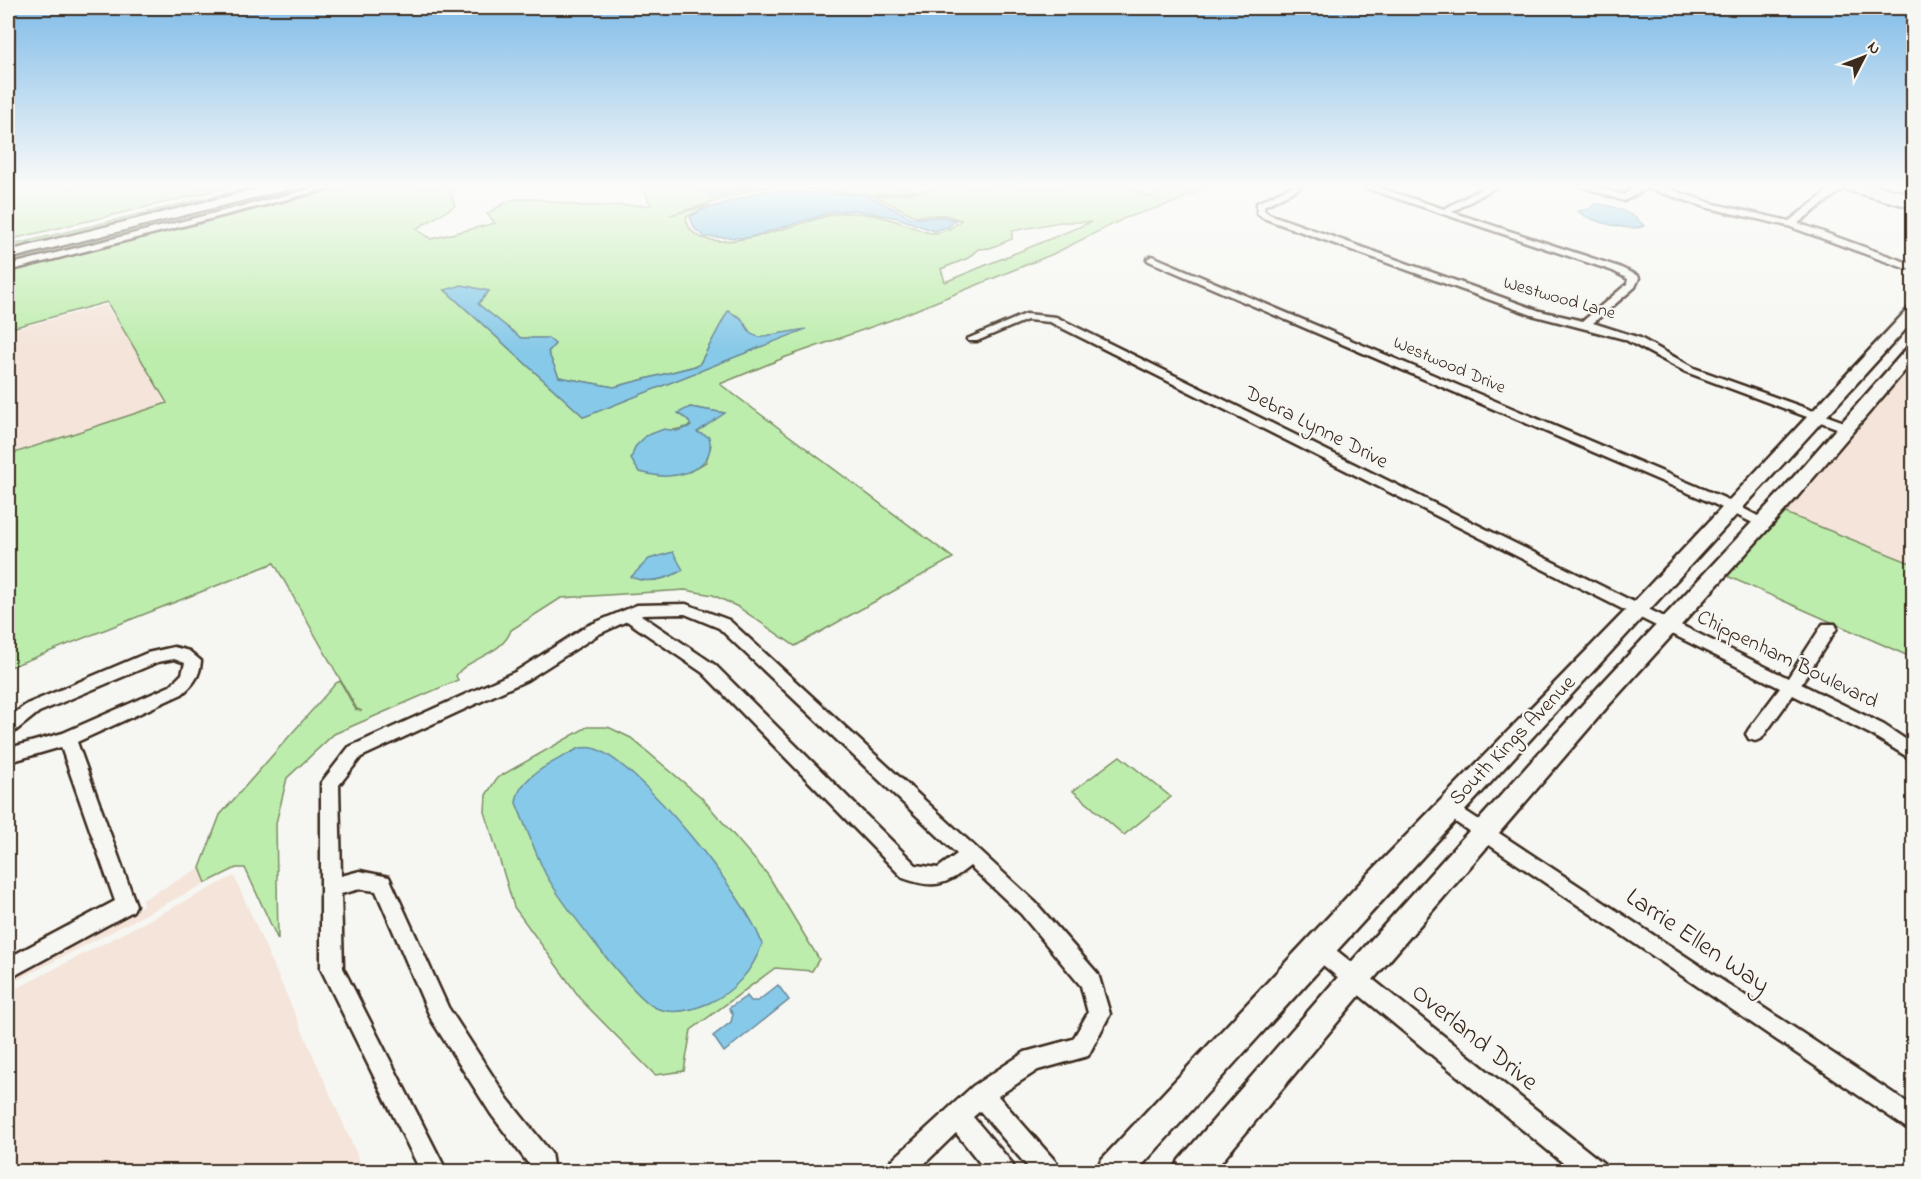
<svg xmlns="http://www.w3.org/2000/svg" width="1921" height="1179" viewBox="0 0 1921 1179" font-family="'Indie Flower',sans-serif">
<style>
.built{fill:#f4e4d9}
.green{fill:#bdedac;stroke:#7c8c65;stroke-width:1.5;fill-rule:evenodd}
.water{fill:#87c9e8;stroke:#698997;stroke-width:1.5}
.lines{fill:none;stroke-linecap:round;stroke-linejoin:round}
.street-casing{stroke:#3b2a1e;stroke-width:5}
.secondary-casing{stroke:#3b2a1e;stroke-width:5}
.street{fill:#f6f6f2;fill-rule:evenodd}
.secondary{fill:#f6f6f2;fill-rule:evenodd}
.labels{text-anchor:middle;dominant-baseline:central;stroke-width:4.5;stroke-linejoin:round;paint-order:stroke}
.far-street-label{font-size:18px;fill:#3b2a1e;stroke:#f6f6f2}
.street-label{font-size:21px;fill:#3b2a1e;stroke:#f6f6f2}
.near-street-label{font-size:26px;fill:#3b2a1e;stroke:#f6f6f2}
</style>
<rect width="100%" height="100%" fill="#f6f6f2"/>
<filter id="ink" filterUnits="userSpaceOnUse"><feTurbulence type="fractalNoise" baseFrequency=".0167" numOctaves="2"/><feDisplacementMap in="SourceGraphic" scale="12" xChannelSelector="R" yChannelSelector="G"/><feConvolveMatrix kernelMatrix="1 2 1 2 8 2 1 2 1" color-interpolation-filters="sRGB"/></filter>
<g filter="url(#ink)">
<path class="built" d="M106,305l25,37 34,61 -157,51v-123z
M1913,361v203l-130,-52z
M200,868l6,15 -198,102v-6l135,-74 -1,-5z
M234,876l130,295h-356v-178z"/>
<path class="green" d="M8,186h226l-226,54z
M255,186h22l-269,65v-5z
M291,186h36l-319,79v-8l228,-55z
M349,186h110l-9,5 5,15 -39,23 15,10 64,-16 -8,-9 21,-13 9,-2h18l48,7 68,-1 -9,-19h267l8,5 -50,4 -75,-8 -33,1 -89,27 41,-10 -25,12c6,53 120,2 149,-3 21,-4 47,2 67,9 10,3 21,10 31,10 11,0 21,-6 28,-13l-17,-5 -29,1 -40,-20 44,-4 21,-6h189l20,11 20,-11h39l-32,16 -51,16 -72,36 -162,66 -105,37 -66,27 233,174 -158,88 -57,-39 -25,-12 -28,-5 -124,8 -50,32c-8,25 -45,28 -55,46l2,4 -124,54 -47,44 -11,45 2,117 -33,-72h-9l-30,15 -6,-15 20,-53 116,-132 4,-2 16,29 6,1 -5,-2 -83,-146 -266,105v-213l159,-52 -60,-101 -99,27v-57zM1060,222h31l-146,60 -4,-13 27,-11 10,-9 12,-1 22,-9v-8zM445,290l44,1 -11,13 43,34h27l7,6 -7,8 11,25 55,10 85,-22 29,-54 13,7 10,16 8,3 43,-7 -218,87zM690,407l34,6 -28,20 15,12 -5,17 -17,10 -43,-36c17,-6 29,-4 45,-11l-3,-5z
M1783,512l130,52v94l-186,-82z
M587,727h21l23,11 70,59 67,78 51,84 -7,12 -37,-3 -84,62 -7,41 -29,4 -72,-73 -69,-95 -29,-95 1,-17 11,-17z
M1120,756l51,41 -47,38 -51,-44z"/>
<path class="water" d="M696,186h60l-41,12z
M763,191l104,4 45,23 30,-1 14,3 -8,7 -14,4 -36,-13 -44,-8 -21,2 -86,26 -42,-1 -10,-8 -5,-12 10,-6z
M1595,204c15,0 39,9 49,22 -13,6 -56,-5 -66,-15l11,-2z
M462,285l27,6 -11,13 43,34h27l7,6 -7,8 11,25 55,10 85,-22 29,-54 13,7 10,16 8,3 47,-8 -222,88 -139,-127z
M690,407l35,6 -28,19 12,5c7,25 -19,38 -41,39 -9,1 -20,-2 -29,-4l-8,-13 4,-12 11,-11 18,-7 13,2 14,-5 -3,-6 -10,-7z
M673,552l10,18c-16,9 -34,15 -52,7l18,-18z
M579,748c4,0 10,-1 14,0 44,12 156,152 169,196 -9,26 -28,48 -53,59 -16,7 -36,12 -53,5 -22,-9 -97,-110 -110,-133 -11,-23 -20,-48 -30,-72 2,-28 41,-42 63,-55z
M778,985l11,15 -65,52 -11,-16 18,-14 2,-8 -4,-6 18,-12 4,5h7z"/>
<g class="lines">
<defs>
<path id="street" d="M323,186h15l-330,85v-6z
M1292,186h11l-39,20v4l5,4 271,97 43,10 44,-37 1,-5 -15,-8 -253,-85h13l71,23 43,-23h11l-46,26 167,55 19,9 1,2 -4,9 -42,36 47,15 54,30 156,56 2,3 -2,3h-8l-156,-58 -62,-33 -92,-24 -269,-97 -6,-5v-10z
M1580,186h14l29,9 14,-9h23l54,18 75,17 46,-35h18l61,16v6l-71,-19 -45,34 110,40 6,-1v6h-10l-116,-42 -79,-18 -62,-20 -23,13z
M1152,256l570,241 47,25 -2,3h-10l-45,-22 -563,-242 -2,-2z
M1026,314l30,3 732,361 35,-54h12l2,4 -36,56 83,41 30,20v16l-42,-26 -79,-40 -32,44 -6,2 -6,-2 -3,-5 3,-5 31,-41 -730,-366 -23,-2 -50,21h-8l-2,-2z
M686,604l43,16 306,282 63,72 12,40 -22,42 -50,14 -40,26 59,67 3,9h-28l-52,-61 -7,6 39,46 3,9h-28l-31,-39 -40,39h-30l3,-9 84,-77 52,-34 48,-13 15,-26 -7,-27 -60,-72 -51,-48c-24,20 -37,23 -67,12l-200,-205 -76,-52 -28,13 -72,46 -166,77 -22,28 2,91 19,-5 29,6 59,130 59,91 44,55 3,19h-24v-6l-39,-52 -59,-93 -56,-130 -16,-2 -19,5 2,74 104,204h-26l-100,-203v-186l28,-36 166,-75 72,-46 50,-21zM685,614l34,14 238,226 -19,14 -22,-3 -201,-200 -74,-50z
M174,647l15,4 12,10c-1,15 -8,24 -19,33l-105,48 59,163 -3,6 -125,68v-21l107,-57 -54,-154 -48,14 -5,-1v-14l5,1 50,-14 107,-47 12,-12 3,-11 -11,-4 -16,3 -119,50 -25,20 -6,2v-16l19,-14 120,-51z
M1449,800l465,307v26l-472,-320 -2,-5 2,-5z
M1319,939l7,3 277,221 3,9h-32l-262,-216 -3,-7 3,-7z"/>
<path id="secondary" d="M269,186h22l-2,3 -281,70v-8z
M1857,186h21l36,9v8z
M1914,307v13c-258,285 -521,566 -778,852h-40l5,-12 260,-278 269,-276 279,-298z
M1914,345v15l-117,137 -189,209 -243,283 -152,183h-39l5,-12 166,-191 247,-275 191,-205 125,-142z"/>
</defs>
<use href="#street" class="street-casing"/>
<use href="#secondary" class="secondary-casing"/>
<use href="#street" class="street"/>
<use href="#secondary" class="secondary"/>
</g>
</g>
<linearGradient id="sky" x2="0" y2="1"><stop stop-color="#81bce8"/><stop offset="0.53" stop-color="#fbfbf9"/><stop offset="1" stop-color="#fbfbf9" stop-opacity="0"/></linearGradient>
<rect width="1921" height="351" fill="url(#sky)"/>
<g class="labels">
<g class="far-street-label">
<text transform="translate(1559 299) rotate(16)">Westwood Lane</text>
<text transform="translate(1449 366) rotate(23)">Westwood Drive</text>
</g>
<g class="street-label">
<text transform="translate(1316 428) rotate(27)">Debra Lynne Drive</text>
<text transform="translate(1787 660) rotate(26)">Chippenham Boulevard</text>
<text transform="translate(1513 741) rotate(-46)">South Kings Avenue</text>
</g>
<g class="near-street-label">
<text transform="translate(1697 942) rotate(34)">Larrie Ellen Way</text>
<text transform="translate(1474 1038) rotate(39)">Overland Drive</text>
</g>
</g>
<rect width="1921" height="1179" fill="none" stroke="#f6f6f2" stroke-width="30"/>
<rect x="15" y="15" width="1891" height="1149" fill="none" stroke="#3b2a1e" stroke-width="2" filter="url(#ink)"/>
<g transform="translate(1864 57) rotate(48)" stroke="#f6f6f2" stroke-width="4.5" paint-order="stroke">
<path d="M0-4.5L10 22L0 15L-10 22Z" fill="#3b2a1e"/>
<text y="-9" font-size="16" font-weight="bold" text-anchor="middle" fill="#3b2a1e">N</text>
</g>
</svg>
